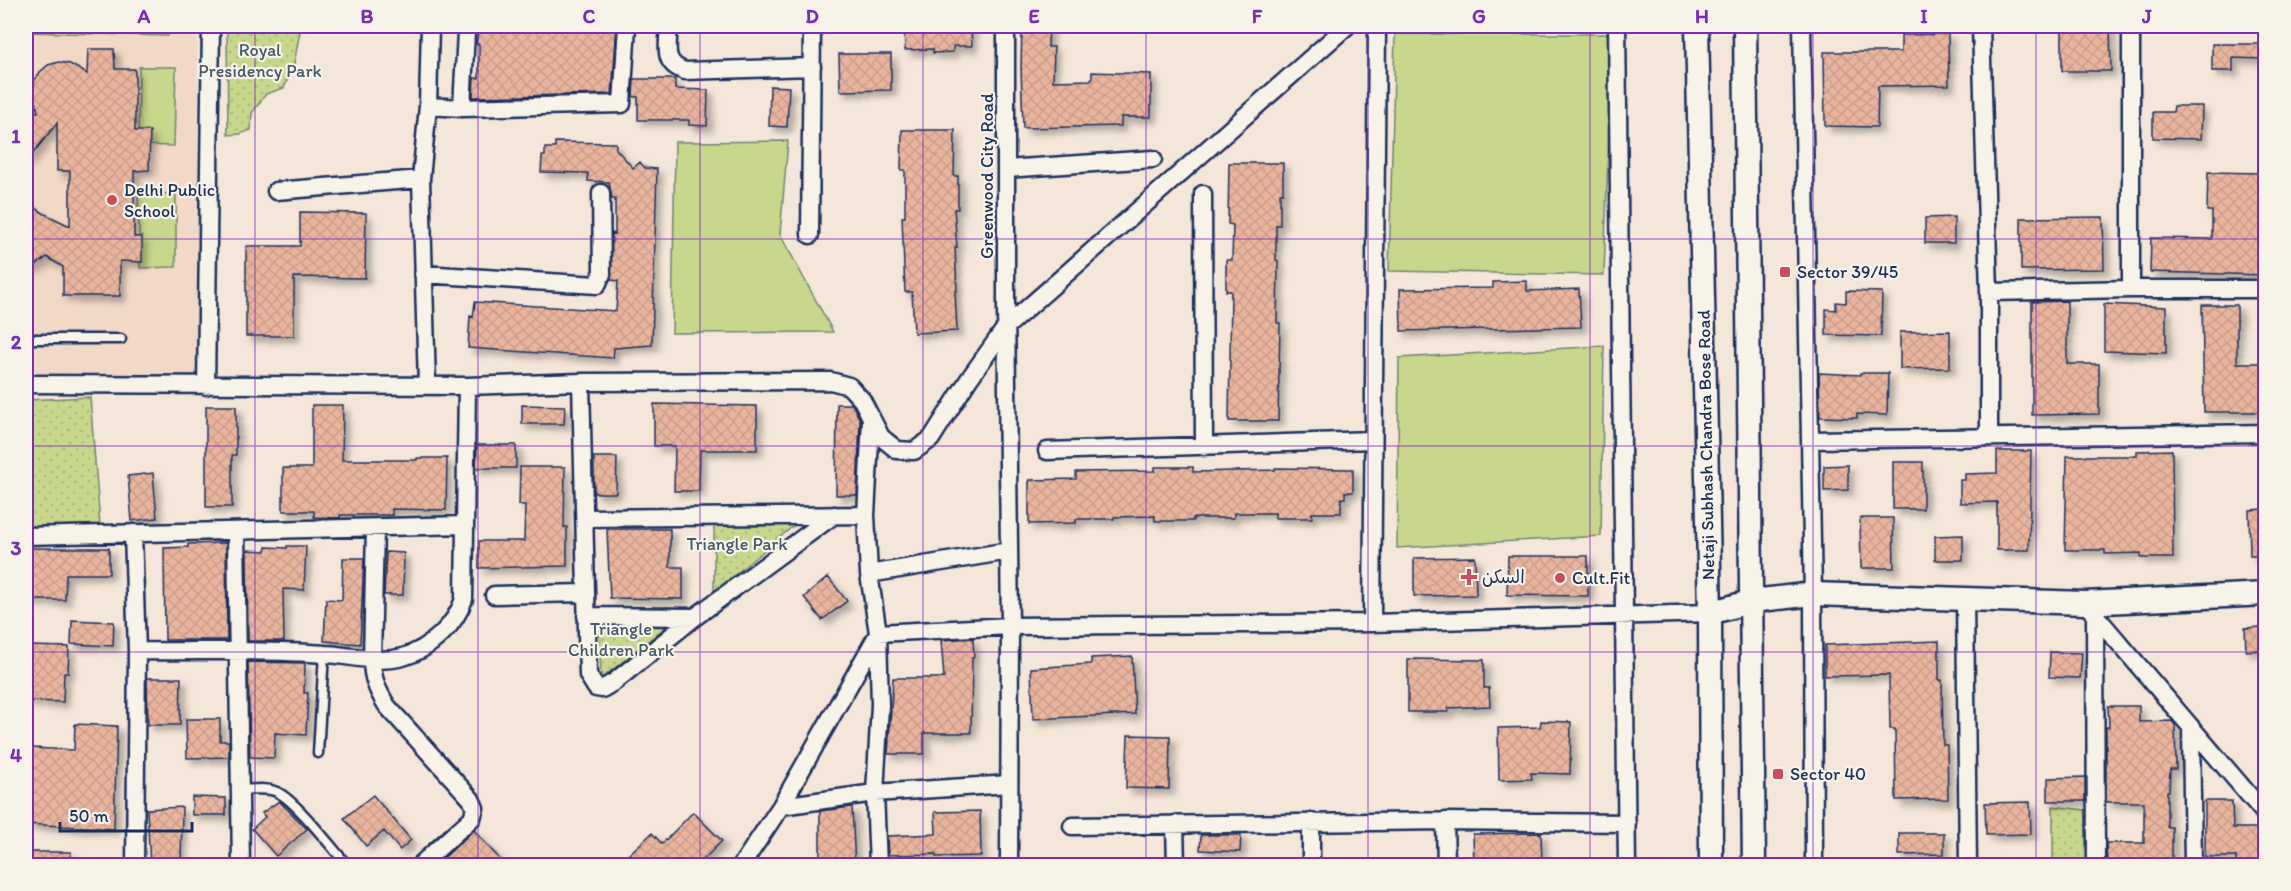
<svg xmlns="http://www.w3.org/2000/svg" width="2291" height="891" viewBox="0 0 2291 891" font-family="Itim,'Playpen Sans Arabic',sans-serif">
<style>
.built{fill:#f1d8c7}
.green{fill:#c8d78b;stroke:#728374;stroke-width:1.5}
.park{fill:url(#park-dots);stroke:#728374;stroke-width:1.5}
.building{fill:url(#building-cross-hatch);stroke:#1b2f5e;stroke-width:1.5;filter:url(#shadow)}
.lines{fill:none;stroke-linecap:round;stroke-linejoin:round}
.lane-casing{stroke:#1b2f5e;stroke-width:13}
.street-casing{stroke:#1b2f5e;stroke-width:21}
.secondary-casing{stroke:#1b2f5e;stroke-width:27}
.lane{stroke:#f7f3e8;stroke-width:8}
.street{stroke:#f7f3e8;stroke-width:16}
.secondary{stroke:#f7f3e8;stroke-width:22}
.grid{fill:none;stroke:#7b2cbf;stroke-width:1.5;stroke-opacity:0.55}
.poi-dot{fill:#d1495b;stroke:#f7f3e8;stroke-width:2}
.labels{text-anchor:middle;dominant-baseline:central;stroke-width:4.5;stroke-linejoin:round;paint-order:stroke}
.park-label{font-size:18px;fill:#465969;stroke:#f7f3e8}
.street-label{font-size:18px;fill:#1b2f5e;stroke:#f7f3e8}
.poi-label{font-size:18px;fill:#1b2f5e;stroke:#f7f3e8;text-anchor:start}
.neatline{fill:none;stroke:#7b2cbf;stroke-width:2}
.grid-label{font-size:20px;text-anchor:middle;font-weight:bold;fill:#7b2cbf}
</style>
<defs>
<pattern id="park-dots" width="8" height="8" patternUnits="userSpaceOnUse" patternTransform="scale(1.5)"><rect width="8" height="8" fill="#c8d78b"/><path d="M2 2h.1M6 6h.1" fill="none" stroke="#abb97a" stroke-width="1.8" stroke-linecap="round"/></pattern>
<pattern id="building-cross-hatch" width="8" height="8" patternUnits="userSpaceOnUse" patternTransform="scale(1.5)"><rect width="8" height="8" fill="#eab59e"/><path d="M0 0l8 8M0 8l8-8" fill="none" stroke="#c89c8a"/></pattern>
<filter id="shadow"><feDropShadow dx="5.5" dy="5.5" stdDeviation="3" flood-color="#0004"/></filter>
</defs>
<rect width="100%" height="100%" fill="#f4e7d9"/>
<filter id="ink" filterUnits="userSpaceOnUse"><feTurbulence type="fractalNoise" baseFrequency=".0167" numOctaves="2"/><feDisplacementMap in="SourceGraphic" scale="12" xChannelSelector="R" yChannelSelector="G"/><feConvolveMatrix kernelMatrix="1 2 1 2 8 2 1 2 1" color-interpolation-filters="sRGB"/></filter>
<g filter="url(#ink)">
<path class="built" d="M26,26h171l4,348 -175,2z"/>
<path class="green" d="M26,26h142v10l-142,-4z
M1395,34h217l-8,241 -215,-4z
M139,67h37l-2,79 -36,-1z
M788,141l-8,93 53,98 -161,1 3,-191z
M176,193v74l-36,1 -2,-73z
M1604,346l-3,190 -204,12 2,-190z"/>
<path class="park" d="M301,26l-7,38 -10,24 -18,6 -14,19 -1,17 -11,4 -12,1 -1,-108z
M90,397l10,128 -74,3v-128z
M803,518l-89,74v-71z
M677,618l-76,61 -2,-58z
M2053,806l39,5 -1,54h-38z"/>
<path class="building" d="M479,26h22v3h38v-3h78l-5,68 -139,3 1,-19h5v-34h-3z
M904,26h67l1,20h-19v6l-20,1v-4l-28,1z
M1022,26h27l-1,21h6l-1,34 39,-1v-8l59,2v43h-30v9l-98,2 -2,-61z
M2062,26h48l1,45h-49z
M1948,34l1,51 -71,1 -1,41 -52,-1 -1,-74h77v-17z
M2212,44h51v15l-30,-1v13h-21z
M88,49h26l1,20h20v62h15l-1,39 -15,1v66h8v25l-22,-1v35h-57v-29l-16,-10 -11,8 -10,3v-66l19,12 25,12v-55h-13v-48l-31,39v-50h12l-5,-20 1,-11 6,-9 8,-7 11,-3 11,2 17,10z
M839,54h52v36l-51,1z
M634,79h41v10l33,1 -1,36 -18,-1v-5h-51v-23h-5z
M770,86l19,1 -2,40 -18,-1z
M2174,106h28l-1,33 -48,-1v-26h20z
M902,130h53l-1,46h4v33h-4l3,39h-2l2,43h-2l2,40 -43,2 -2,-41h-7l-3,-75h3v-47h-4z
M555,142l61,1v6l17,19 7,-6 5,6 12,1 -5,176 -38,3 -1,10 -145,-10 2,-32 3,1 2,-15 141,9 2,-30 -7,-1 1,-47 3,1v-35h-3l-3,-17 -21,-1v-8l-47,-1 1,-16h3v-8h10z
M1229,163h54v30h-3v32h-4v35l2,1 -1,62h3l-2,98h-49l2,-130h-5v-31h6l1,-35 -5,-1z
M2208,172l53,1v63h4l-1,39 -114,-3 1,-34 61,1v-28h-5z
M300,212l66,1 -1,65 -71,-1v59h-48v-90h54z
M1954,217v26h-29v-25z
M2103,217l1,52 -83,1v-52z
M1527,281v10l52,-2 2,38 -180,4 -1,-42 93,-1v-6z
M1846,291l36,1 -1,44 -55,-1v-26l10,1v-8l10,1z
M2067,301v63h32v50l-67,1v-113z
M2104,304l62,3v46l-62,-2z
M2202,305h35v58h28v49h-61z
M1950,331v37l-50,1v-37z
M1819,373l41,2v-2h28l-1,42 -30,-1v4l-37,-1z
M654,404l103,2v44h-57l-1,41h-25l1,-45h-21z
M837,404h15l8,16 -3,75h-21z
M312,405h31l-1,55h75v-2h30l-1,52 -54,-1v6h-52v3l-26,-1v-6h-31v-43h29z
M522,405l43,1 -1,18h-42z
M206,406h30v49h-4v52h-26z
M477,445h39v23h-40z
M2172,450l1,108h-32v-5l-36,1v-4h-40l2,-94h70v-5z
M1997,451h34l-2,99h-32v-48l-37,1v-23h5v-6l32,-1z
M594,457h23l-1,36h-22z
M1893,462h30v47h-30z
M1848,465v25l-24,1v-25z
M520,467h45l-1,60h3v39l-88,2v-27h45l1,-36h-6z
M1155,467h38v5l82,-2v-2l78,1v23h-8v6h-4v15h-29v5h-37v-5h-41v5h-41v3h-38v-5l-41,1v2h-38v4l-47,1v-44l47,-1v-7l79,-1z
M153,473l4,45 -25,3 -4,-45z
M2265,509v47h-15l-1,-46z
M1860,518h33l1,50h-33z
M607,529h63v38h13v32l-73,-1z
M1963,535v25h-28v-24z
M226,543l1,97h-62l-1,-92 24,-1v-3z
M287,546h19l-2,44 -21,-1 1,52h-36l-1,-91 19,1v-4l21,1z
M27,548h82v26h-43l-1,26h-39z
M386,552l18,1 -1,42h-19z
M1508,556h80v40l-81,-1z
M1475,557l1,38 -62,1v-38z
M343,558h21l-4,86 -36,-3 2,-42 16,1z
M828,577l19,24 -25,19 -18,-23z
M72,620l42,2 -1,24 -42,-2z
M2262,627l1,23 -17,1 -1,-23z
M973,638l1,19h-2l-1,76h-47v21h-36l5,-76h51l-3,-38z
M1939,641v39h3l1,65h4l1,54 -52,1 -1,-71h-5l-1,-54 -64,1v-31z
M28,646l41,1 -1,26h-4l-1,29 -37,-1z
M2050,652l32,1 -2,25 -31,-1z
M1132,656l3,58 -102,5 -2,-51 60,-4v-6z
M1408,659l76,1v28h5l1,18 -42,2v4h-40z
M248,662l57,1 -1,30h4l-2,42 -31,-2 -1,25 -24,-1z
M147,678h34l-1,47h-32z
M2108,706h31v16l33,-1 3,4 1,44h-6l-1,22h-2v36h5v39h-65l-1,-23h38v-41h-38v-75h3z
M186,719h34v22h9v16l-42,1z
M1541,721l30,1 -1,52 -39,-1 1,6 -33,1 -1,-52 42,-1z
M75,724l42,2 -3,103 -88,-5 5,-76 43,2z
M1128,735l42,1 -1,53 -43,-1z
M2085,777v24h-37v-23z
M373,795l38,45 -11,10 -16,-19 -18,15 -22,-28z
M192,797l34,1v17h-34z
M279,801l28,28 -31,27 -24,-27 13,-12 -3,-4z
M2205,801h27l1,27h30l1,38h-28v-9h-31z
M2030,802l1,32 -45,1 -1,-32z
M182,807l-1,59h-31l-3,-57z
M852,807l3,59h-35v-55z
M980,811l1,45 -45,1v-3l-48,1 -1,-19 49,-2 -1,-22z
M693,812l29,29 -25,25h-81l36,-33 10,11z
M474,830l32,36h-71z
M1541,833l1,33h-68l-1,-32z
M1899,833h45v21l-45,1z
M1201,835h40l-1,17 -40,-2z
M29,852h42v14h-41z"/>
<g class="lines">
<defs>
<path id="lane" d="M26,339h95
M318,753l6,-99
M240,790c11,0 27,-3 37,2 18,8 56,57 71,74"/>
<path id="street" d="M669,26c-1,20 -7,38 16,45l127,-4
M1006,26v281l4,319 -1,240
M1617,26l10,840
M1802,26l11,568 1,272
M1981,26l8,266v144
M428,106l34,2 160,-4 5,-78
M462,108l4,-76 3,-6
M1006,169l147,-10
M276,191l145,-12
M1203,194l1,253
M810,235l2,-209
M423,274l174,11 5,-11 -1,-81
M2131,289v-263
M1989,292l142,-3h135
M581,382l7,293 8,13 6,1 12,-7 81,-65 139,-102
M26,384l441,2 114,-4 250,-1 18,5 13,14 19,37 16,13 17,1 17,-12 38,-60 37,-52 341,-301
M427,385l-6,-206 7,-73 2,-80
M206,386l5,-360
M871,420l-5,95 3,59 9,59 2,72 -5,88 3,73
M1810,440l456,-7
M1047,451l325,-11
M585,518l281,-3
M375,528l-3,131c0,19 5,31 15,47l84,93 4,9 -3,10 -53,48
M236,531l5,335
M133,533l4,118 -2,215
M26,536l439,-11
M869,574l140,-23
M494,595l91,-2
M1965,599l3,267
M2085,603l181,212
M2095,615l1,251
M586,616l109,1
M1372,623l5,-597
M878,633l132,-7 362,-3 338,-10
M137,651c62,1 126,-2 188,3 25,1 53,10 78,3 27,-8 52,-31 61,-58l3,-213
M2191,728l2,138
M781,806l94,-13 134,-9
M1445,821l1,45
M1311,822v44
M1175,824l1,42
M1072,826l373,-5 182,2
M741,866l40,-60 97,-172"/>
<path id="secondary" d="M1697,26l13,587 1,253
M1745,26l9,840
M1710,613l42,-12 61,-7 272,9 181,-9"/>
</defs>
<use href="#lane" class="lane-casing"/>
<use href="#street" class="street-casing"/>
<use href="#secondary" class="secondary-casing"/>
<use href="#lane" class="lane"/>
<use href="#street" class="street"/>
<use href="#secondary" class="secondary"/>
</g>
</g>
<path class="grid" d="M255,26v840M478,26v840M700,26v840M923,26v840M1146,26v840M1368,26v840M1590,26v840M1813,26v840M2036,26v840M26,239h2240M26,446h2240M26,652h2240"/>
<g class="poi-dot">
<circle cx="112" cy="200" r="6"/>
<rect x="1779" y="266" width="12" height="12" rx="3"/>
<path d="M1466 568h6v6h6v6h-6v6h-6v-6h-6v-6h6z"/>
<circle cx="1560" cy="578" r="6"/>
<rect x="1772" y="768" width="12" height="12" rx="3"/>
</g>
<g class="labels">
<g class="park-label">
<text x="260" y="50">Royal<tspan x="260" dy="21">Presidency Park</tspan></text>
<text x="737" y="544">Triangle Park</text>
<text x="621" y="629">Triangle<tspan x="621" dy="21">Children Park</tspan></text>
</g>
<g class="street-label">
<text transform="translate(987 176) rotate(-90)">Greenwood City Road</text>
<text transform="translate(1706 445) rotate(-91)">Netaji Subhash Chandra Bose Road</text>
</g>
<g class="poi-label">
<text x="124" y="190">Delhi Public<tspan x="124" dy="21">School</tspan></text>
<text x="1797" y="272">Sector 39/45</text>
<text x="1482" y="577">السكن</text>
<text x="1572" y="578">Cult.Fit</text>
<text x="1790" y="774">Sector 40</text>
</g>
</g>
<rect width="2291" height="891" fill="none" stroke="#f7f3e8" stroke-width="66"/>
<path d="M60 822v9h132v-9" fill="none" stroke="#1b2f5e" stroke-width="3"/>
<text x="69" y="822" font-size="18" fill="#1b2f5e" stroke="#f7f3e8" stroke-width="4.5" paint-order="stroke">50 m</text>
<rect x="33" y="33" width="2225" height="825" class="neatline"/>
<g class="grid-label">
<text x="144" y="23">A</text>
<text x="367" y="23">B</text>
<text x="589" y="23">C</text>
<text x="812" y="23">D</text>
<text x="1034" y="23">E</text>
<text x="1257" y="23">F</text>
<text x="1479" y="23">G</text>
<text x="1702" y="23">H</text>
<text x="1924" y="23">I</text>
<text x="2147" y="23">J</text>
<text x="16" y="143">1</text>
<text x="16" y="349">2</text>
<text x="16" y="555">3</text>
<text x="16" y="762">4</text>
</g>
</svg>
